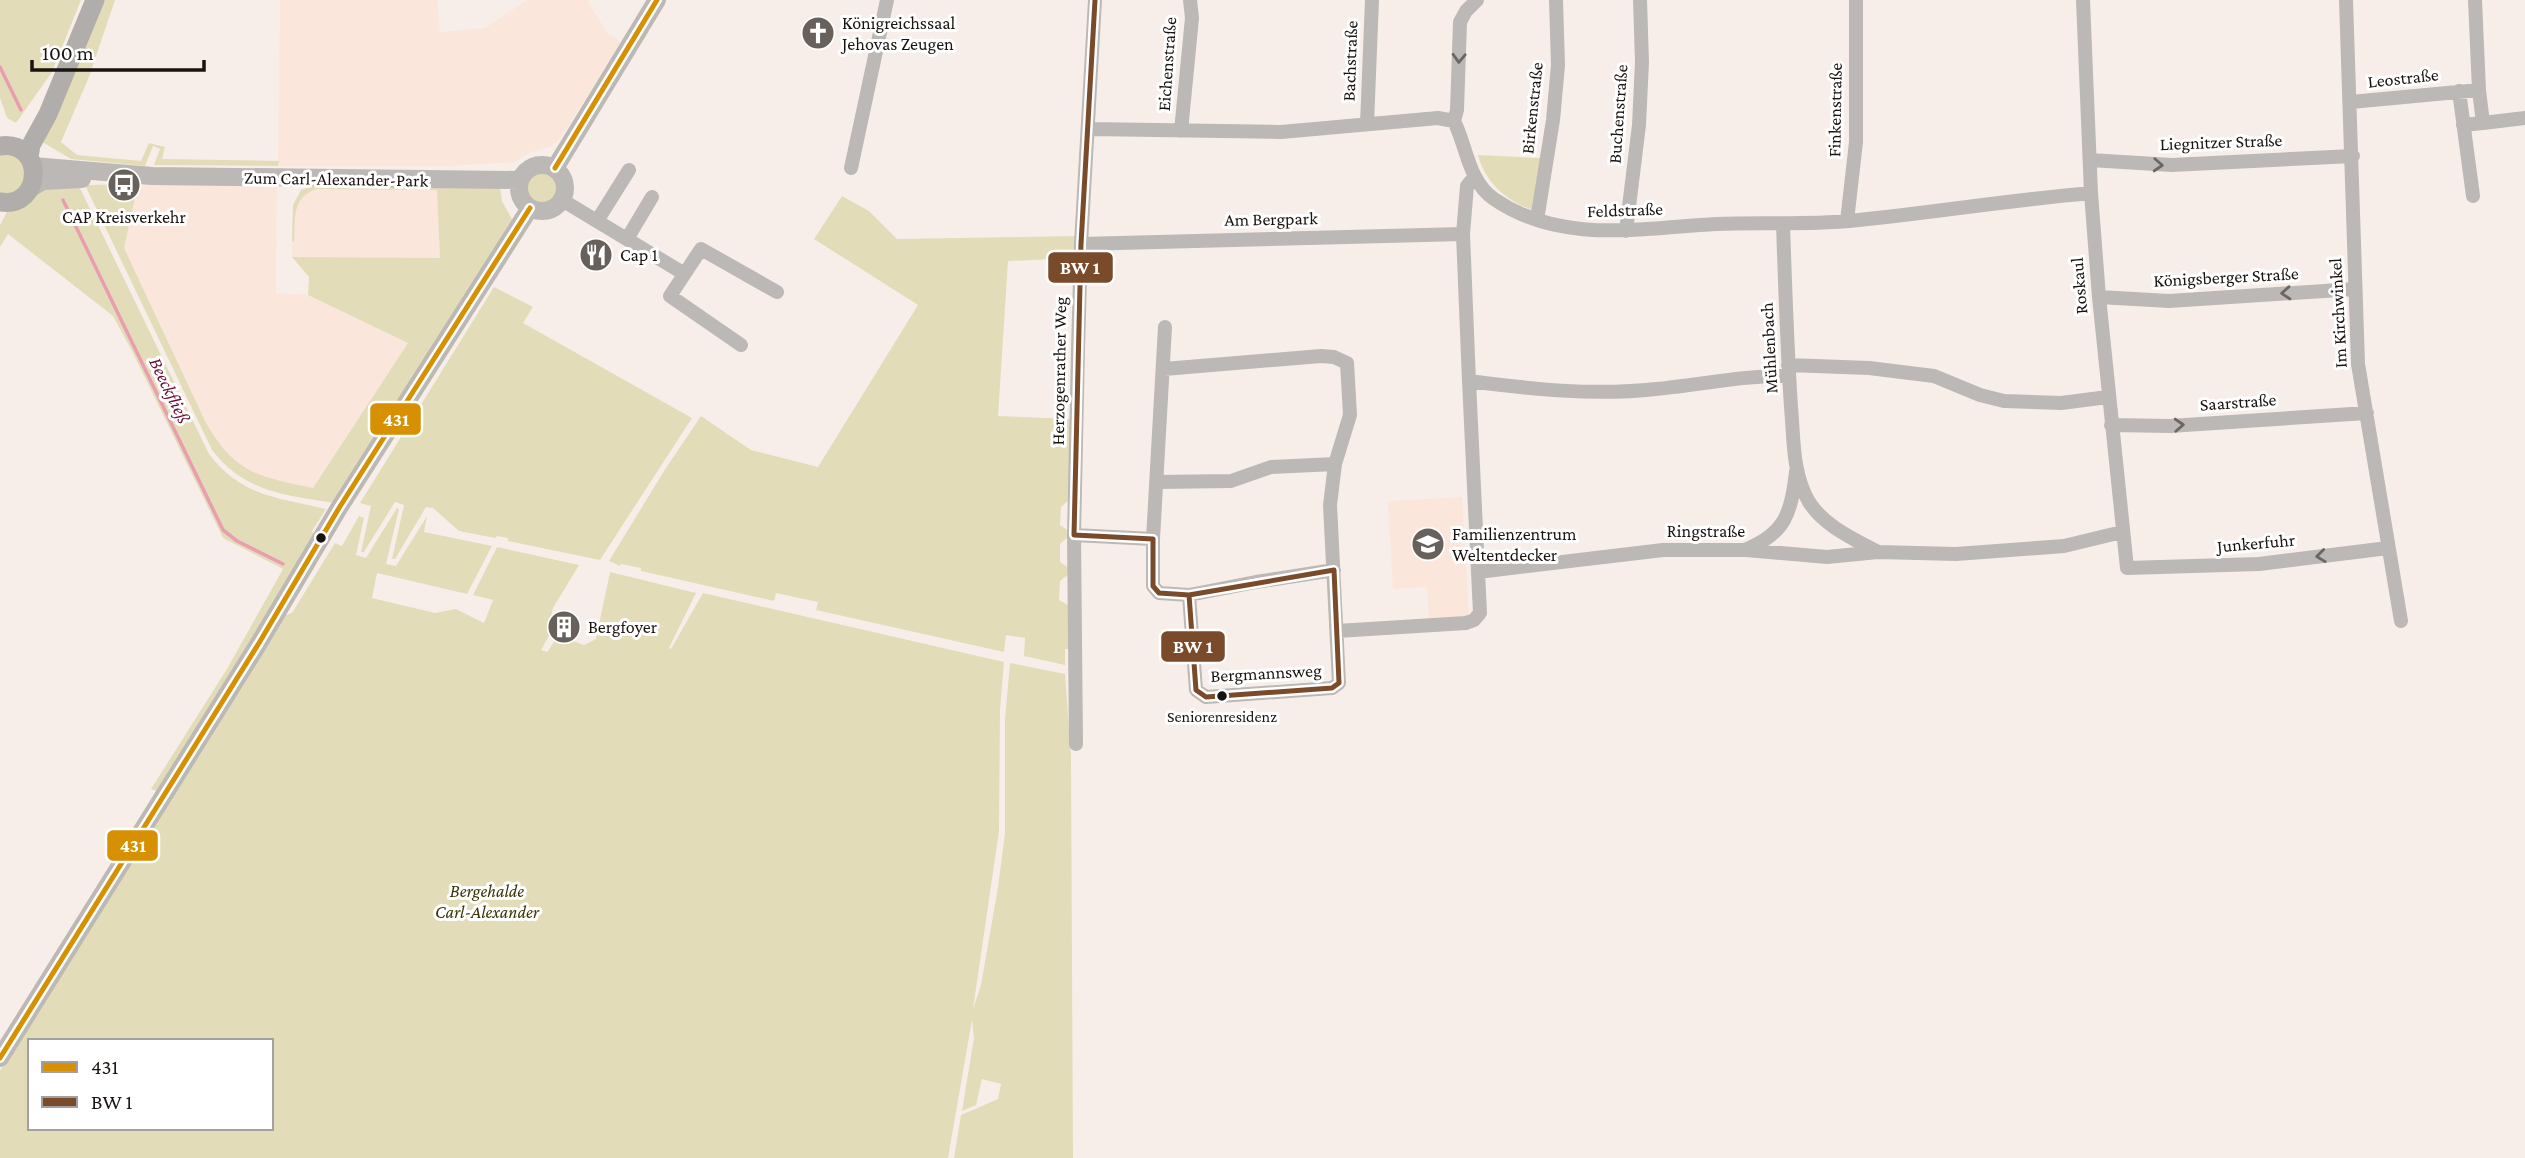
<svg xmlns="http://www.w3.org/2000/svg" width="2525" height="1158" viewBox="0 0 2525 1158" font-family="'Crimson Pro',serif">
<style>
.built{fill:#fae6da}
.green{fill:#e3dcb9;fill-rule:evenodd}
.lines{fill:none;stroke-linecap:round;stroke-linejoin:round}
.stream{stroke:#e99eb0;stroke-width:3.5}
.minor{stroke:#bcb8b5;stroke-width:14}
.tertiary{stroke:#bcb8b5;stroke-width:18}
.secondary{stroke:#b1adaa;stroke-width:19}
.bus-1-casing{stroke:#fff;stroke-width:10}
.bus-2-casing{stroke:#fff;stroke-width:10}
.bus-1{stroke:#d69002;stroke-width:5}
.bus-2{stroke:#7a4b2a;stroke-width:5}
.oneway{stroke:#6b6662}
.bus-dot{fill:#1a130f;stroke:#fff;stroke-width:2.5}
.labels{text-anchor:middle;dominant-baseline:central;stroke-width:6;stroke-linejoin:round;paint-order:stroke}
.bus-label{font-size:16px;fill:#1a130f;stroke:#fff}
.poi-label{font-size:18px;fill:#1a130f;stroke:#fff;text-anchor:start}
.street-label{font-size:18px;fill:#1a130f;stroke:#fff}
.park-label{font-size:18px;font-style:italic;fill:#393506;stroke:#fff}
.water-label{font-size:19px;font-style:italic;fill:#6c1033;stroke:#fff}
.line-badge{stroke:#fff;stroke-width:2.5}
.badge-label{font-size:19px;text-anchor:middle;font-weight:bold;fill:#fff}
</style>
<rect width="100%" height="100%" fill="#f8eee9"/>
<path class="built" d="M280,0h157l3,32 45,-4 42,-28h60l21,34 13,8 -60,95 -11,10 -19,5 -17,10 -65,4h-171z
M138,181l139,3 -1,109 32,2 100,48 -95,145 -43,-9 -22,-8 -12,-8 -16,-17 -14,-23 -82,-175z
M361,188l76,1 3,69 -148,-1v-16h2l2,-29 3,-13 6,-6 11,-4z
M1462,497l7,121 -40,3 -2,-34 -34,2 -5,-88z"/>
<path class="green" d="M0,0h81l-29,72 -36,51 -9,-5 -7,-20z
M104,0h11l-26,77 -28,65 16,13 64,6 8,-18 16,4 -3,12 117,2 -1,5 -124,-1 6,-16 -7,-3 -8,20 -74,-7 -32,-19z
M0,153l16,2 11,14 -6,21 -21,6z
M1478,155l64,3 -9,52c-27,-9 -48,-28 -55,-55z
M525 187a16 16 0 1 1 32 0a16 16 0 1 1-32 0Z
M78,184l131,270c33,43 68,43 117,55l-14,22 2,3 -154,258 -9,-3 76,-120 56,-100 -60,-31 -91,-187 -19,-35 -105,-82 -8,13v-22l7,-13 30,-22z
M138,184l-14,64 82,175c30,51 51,53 107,65l95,-145 -100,-48 1,-18 -17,-20 148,1 -3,-68 -121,-1c-25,9 -20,29 -22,53l-2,-1 1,-36 8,-15 16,-6 183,3 2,14 10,18 -44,79 -134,205c-49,-8 -90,-11 -122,-53l-127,-265z
M842,196l27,15 28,28 181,-3 -1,22 -69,3 -10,155 74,3 -2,80 -9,8 -1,18 9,6v5l-9,8v18l9,6v6l-9,7 -1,19 9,5 2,44h-5v16l-41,-9 1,-18 -19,-3 -2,17 -188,-42 2,-8 -42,-9 -2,8 -133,-30v-3l-20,-4 -1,2 -11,-5 55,-90 37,-55 50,34 67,17 100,-162 -104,-66z
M494,287l39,20 -10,16 169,95 -92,142 -92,-19v-3l-11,-2 -2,2 -36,-7 -26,-23 -7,-1 -31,52h-3l12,-54 -9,-3 -31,50h-3l10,-46 -11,-3z
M397,508l2,1 -13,55 10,2 31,-50 -3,16 68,14 -25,48 -90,-21 -5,25 63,15 21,-4 28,14 9,-23 -20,-5 24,-48 82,18 -26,43 -5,23 2,3 -9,16 6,2 11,-16 26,9 12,-6 14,-67 86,21 -27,55 2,1 32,-56 301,69 -4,48 -1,121 -26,178 8,-24 17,-98 7,-54v-114l5,-56 55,11 6,81 2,403h-119l7,-43 37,-16 3,-15 -19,-5 -6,26 -14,6 12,-73 -2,-18 -24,138h-948v-87l283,-455 9,-3 43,-70 7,3 17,-30 5,2 -8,37 10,3zM30,1041h241v87h-241z"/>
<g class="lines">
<path class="stream" d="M0,67l21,43
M63,200l160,330 14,11 46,23"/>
<path class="minor" d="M2083,0l8,193 8,104 28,271 132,-4 129,-16
M2346,0l12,364 43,257
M2459,91l14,105
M2351,102l128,-12
M1454,121c13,26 14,60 40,78 67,46 147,29 222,25 44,-2 89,1 133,-3 81,-8 161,-21 242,-28
M1454,121l3,-11 3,-88 6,-11 11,-11
M2483,123l42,-5
M1367,124l5,-124
M2463,125l20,-2 -4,-33 -4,-90
M1089,129l192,3 157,-14 16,3
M1181,131l11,-113 -2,-18
M2090,160l82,5 181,-9
M851,168l36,-168
M562,200l121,73
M1537,220l16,-100 5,-55 -2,-65
M597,221l32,-51
M1847,221l9,-79v-142
M1783,224c2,61 4,122 8,183 3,32 1,66 18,95 15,24 45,37 69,50
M1626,231l13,-106 3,-63 -2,-62
M627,239l25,-42
M1081,244l382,-10
M2099,297l70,4 186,-12
M1165,327l-12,212v47l6,7 30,2 67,-13 78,-12
M741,345l-71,-49 31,-47 76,43
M1788,365l81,3 65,8 46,19 24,6 57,2 47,-6
M1164,369l157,-13 13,1 13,6 3,52 -15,49 -5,41 9,178 -7,5 -126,9 -10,-7 -7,-95
M1789,376c-45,-1 -88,9 -133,13 -63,7 -125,0 -187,-8l9,191 185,-22h83l81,7 51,-5 78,2 108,-8 58,-14
M1469,381l-6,-147 4,-48 7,-9
M2111,425l59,1 197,-13
M1157,482l74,-1 40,-14 64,-3
M1074,535l79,4
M1747,549c39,-16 44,-37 49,-77
M1337,631l129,-8 8,-3 6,-7 -2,-41
M1076,744l-2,-209 4,-186 3,-105 14,-244"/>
<path class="tertiary" d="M519 188a23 23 0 1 1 46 0a23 23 0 1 1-46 0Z
M33,166l119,10 368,4
M555,168l102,-168
M31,188l12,-7 39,-2
M0,1058l259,-415 80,-135 191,-300"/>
<path class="secondary" d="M0,146c46,-6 43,63 0,56
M29,157l2,-12 17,-31 47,-114"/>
<defs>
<path id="bus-1" d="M555,168l102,-168
M0,1058l259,-415 80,-135 191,-300"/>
<path id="bus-2" d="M1074,535l7,-291 14,-244
M1074,535l79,4
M1153,539v47l6,7 30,2
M1334,570l5,113 -7,5 -126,9 -10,-7 -7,-95z"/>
</defs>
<use href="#bus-1" class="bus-1-casing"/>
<use href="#bus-2" class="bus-2-casing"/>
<use href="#bus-1" class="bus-1"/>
<use href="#bus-2" class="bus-2"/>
</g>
<defs><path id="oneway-chevron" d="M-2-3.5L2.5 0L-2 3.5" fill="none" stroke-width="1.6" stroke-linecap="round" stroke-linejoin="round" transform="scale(1.75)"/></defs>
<g class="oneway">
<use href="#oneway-chevron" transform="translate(1459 58) rotate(92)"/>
<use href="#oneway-chevron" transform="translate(2158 165) rotate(3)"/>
<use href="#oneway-chevron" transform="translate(2286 293) rotate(176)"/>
<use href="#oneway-chevron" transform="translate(2179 425) rotate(-3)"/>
<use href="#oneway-chevron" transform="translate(2321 556) rotate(173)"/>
</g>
<defs>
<symbol id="church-disc" viewBox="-11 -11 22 22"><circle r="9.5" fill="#68605b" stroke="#fff"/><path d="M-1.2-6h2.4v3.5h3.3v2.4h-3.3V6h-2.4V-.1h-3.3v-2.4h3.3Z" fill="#fff"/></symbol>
<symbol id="bus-disc" viewBox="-11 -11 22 22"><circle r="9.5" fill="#68605b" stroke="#fff"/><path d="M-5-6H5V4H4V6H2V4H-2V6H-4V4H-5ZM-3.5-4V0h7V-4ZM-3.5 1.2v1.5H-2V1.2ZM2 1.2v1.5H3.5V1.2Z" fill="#fff"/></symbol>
<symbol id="restaurant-disc" viewBox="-11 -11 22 22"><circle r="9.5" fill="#68605b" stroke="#fff"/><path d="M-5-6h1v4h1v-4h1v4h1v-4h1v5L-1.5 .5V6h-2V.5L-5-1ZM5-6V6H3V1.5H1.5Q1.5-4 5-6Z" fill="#fff"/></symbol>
<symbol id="school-disc" viewBox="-11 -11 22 22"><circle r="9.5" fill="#68605b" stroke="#fff"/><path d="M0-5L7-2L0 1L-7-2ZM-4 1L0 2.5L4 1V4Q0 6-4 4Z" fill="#fff"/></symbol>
<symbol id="building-disc" viewBox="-11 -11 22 22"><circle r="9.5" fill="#68605b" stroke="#fff"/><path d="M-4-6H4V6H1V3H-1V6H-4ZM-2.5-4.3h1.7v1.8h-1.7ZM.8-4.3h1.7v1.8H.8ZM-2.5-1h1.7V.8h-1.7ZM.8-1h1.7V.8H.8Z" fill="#fff"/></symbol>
</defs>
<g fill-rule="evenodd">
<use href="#church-disc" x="799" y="14" width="38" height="38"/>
<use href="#bus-disc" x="105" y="166" width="38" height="38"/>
<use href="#restaurant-disc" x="577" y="236" width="38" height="38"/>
<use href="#school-disc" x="1409" y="525" width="38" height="38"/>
<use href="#building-disc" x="545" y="608" width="38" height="38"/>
</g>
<g class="bus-dot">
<circle cx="321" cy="538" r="6"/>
<circle cx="1222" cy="696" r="6"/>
</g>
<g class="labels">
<g class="bus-label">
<text x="1222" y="716">Seniorenresidenz</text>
</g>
<g class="poi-label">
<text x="842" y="23">Königreichssaal<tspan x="842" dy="21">Jehovas Zeugen</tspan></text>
<text x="124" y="217" text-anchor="middle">CAP Kreisverkehr</text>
<text x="620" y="255">Cap 1</text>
<text x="1452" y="534">Familienzentrum<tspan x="1452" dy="21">Weltentdecker</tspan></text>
<text x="588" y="627">Bergfoyer</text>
</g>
<g class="street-label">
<text transform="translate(1350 61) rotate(-88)">Bachstraße</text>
<text transform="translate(1167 64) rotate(-86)">Eichenstraße</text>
<text transform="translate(2403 78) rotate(-6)">Leostraße</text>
<text transform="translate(1532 108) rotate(-84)">Birkenstraße</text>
<text transform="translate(1835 110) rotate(-89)">Finkenstraße</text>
<text transform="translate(1618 114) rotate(-86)">Buchenstraße</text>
<text transform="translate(2221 142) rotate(-2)">Liegnitzer Straße</text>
<text transform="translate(336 179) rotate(1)">Zum Carl-Alexander-Park</text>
<text transform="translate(1625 210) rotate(-2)">Feldstraße</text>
<text transform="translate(1271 219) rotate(-1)">Am Bergpark</text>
<text transform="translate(2226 277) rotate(-3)">Königsberger Straße</text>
<text transform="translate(2079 286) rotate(-95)">Roskaul</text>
<text transform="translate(2338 313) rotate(-93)">Im Kirchwinkel</text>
<text transform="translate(1769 348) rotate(-93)">Mühlenbach</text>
<text transform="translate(1059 371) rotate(-89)">Herzogenrather Weg</text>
<text transform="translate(2238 402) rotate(-4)">Saarstraße</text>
<text x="1706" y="531">Ringstraße</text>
<text transform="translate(2256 543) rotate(-5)">Junkerfuhr</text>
<text transform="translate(1266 673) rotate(-3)">Bergmannsweg</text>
</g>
<g class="park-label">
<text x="487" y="891">Bergehalde<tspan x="487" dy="21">Carl-Alexander</tspan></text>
</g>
<g class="water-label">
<text transform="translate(170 390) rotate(64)">Beeckfließ</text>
</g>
</g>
<g class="line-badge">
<rect x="1047" y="251" width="67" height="33" rx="7" fill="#7a4b2a"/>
<rect x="369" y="402" width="53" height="34" rx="7" fill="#d69002"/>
<rect x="1160" y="630" width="66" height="33" rx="7" fill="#7a4b2a"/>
<rect x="106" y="829" width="53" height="33" rx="7" fill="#d69002"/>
</g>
<g class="badge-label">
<text x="1080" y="274">BW 1</text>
<text x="396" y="426">431</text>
<text x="1193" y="653">BW 1</text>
<text x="133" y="852">431</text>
</g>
<rect x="28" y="1039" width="245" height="91" fill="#ffffff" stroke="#a3a19f" stroke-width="2"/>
<rect x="42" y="1062" width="35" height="10" fill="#d69002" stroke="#a3a19f" stroke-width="2"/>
<text x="91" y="1074" font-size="21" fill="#1a130f">431</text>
<rect x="42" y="1097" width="35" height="10" fill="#7a4b2a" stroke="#a3a19f" stroke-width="2"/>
<text x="91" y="1109" font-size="21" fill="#1a130f">BW 1</text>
<path d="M32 60v10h172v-10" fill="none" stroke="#1a130f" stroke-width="3.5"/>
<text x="42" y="60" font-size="21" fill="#1a130f" stroke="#ffffff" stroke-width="5" paint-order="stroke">100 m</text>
</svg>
